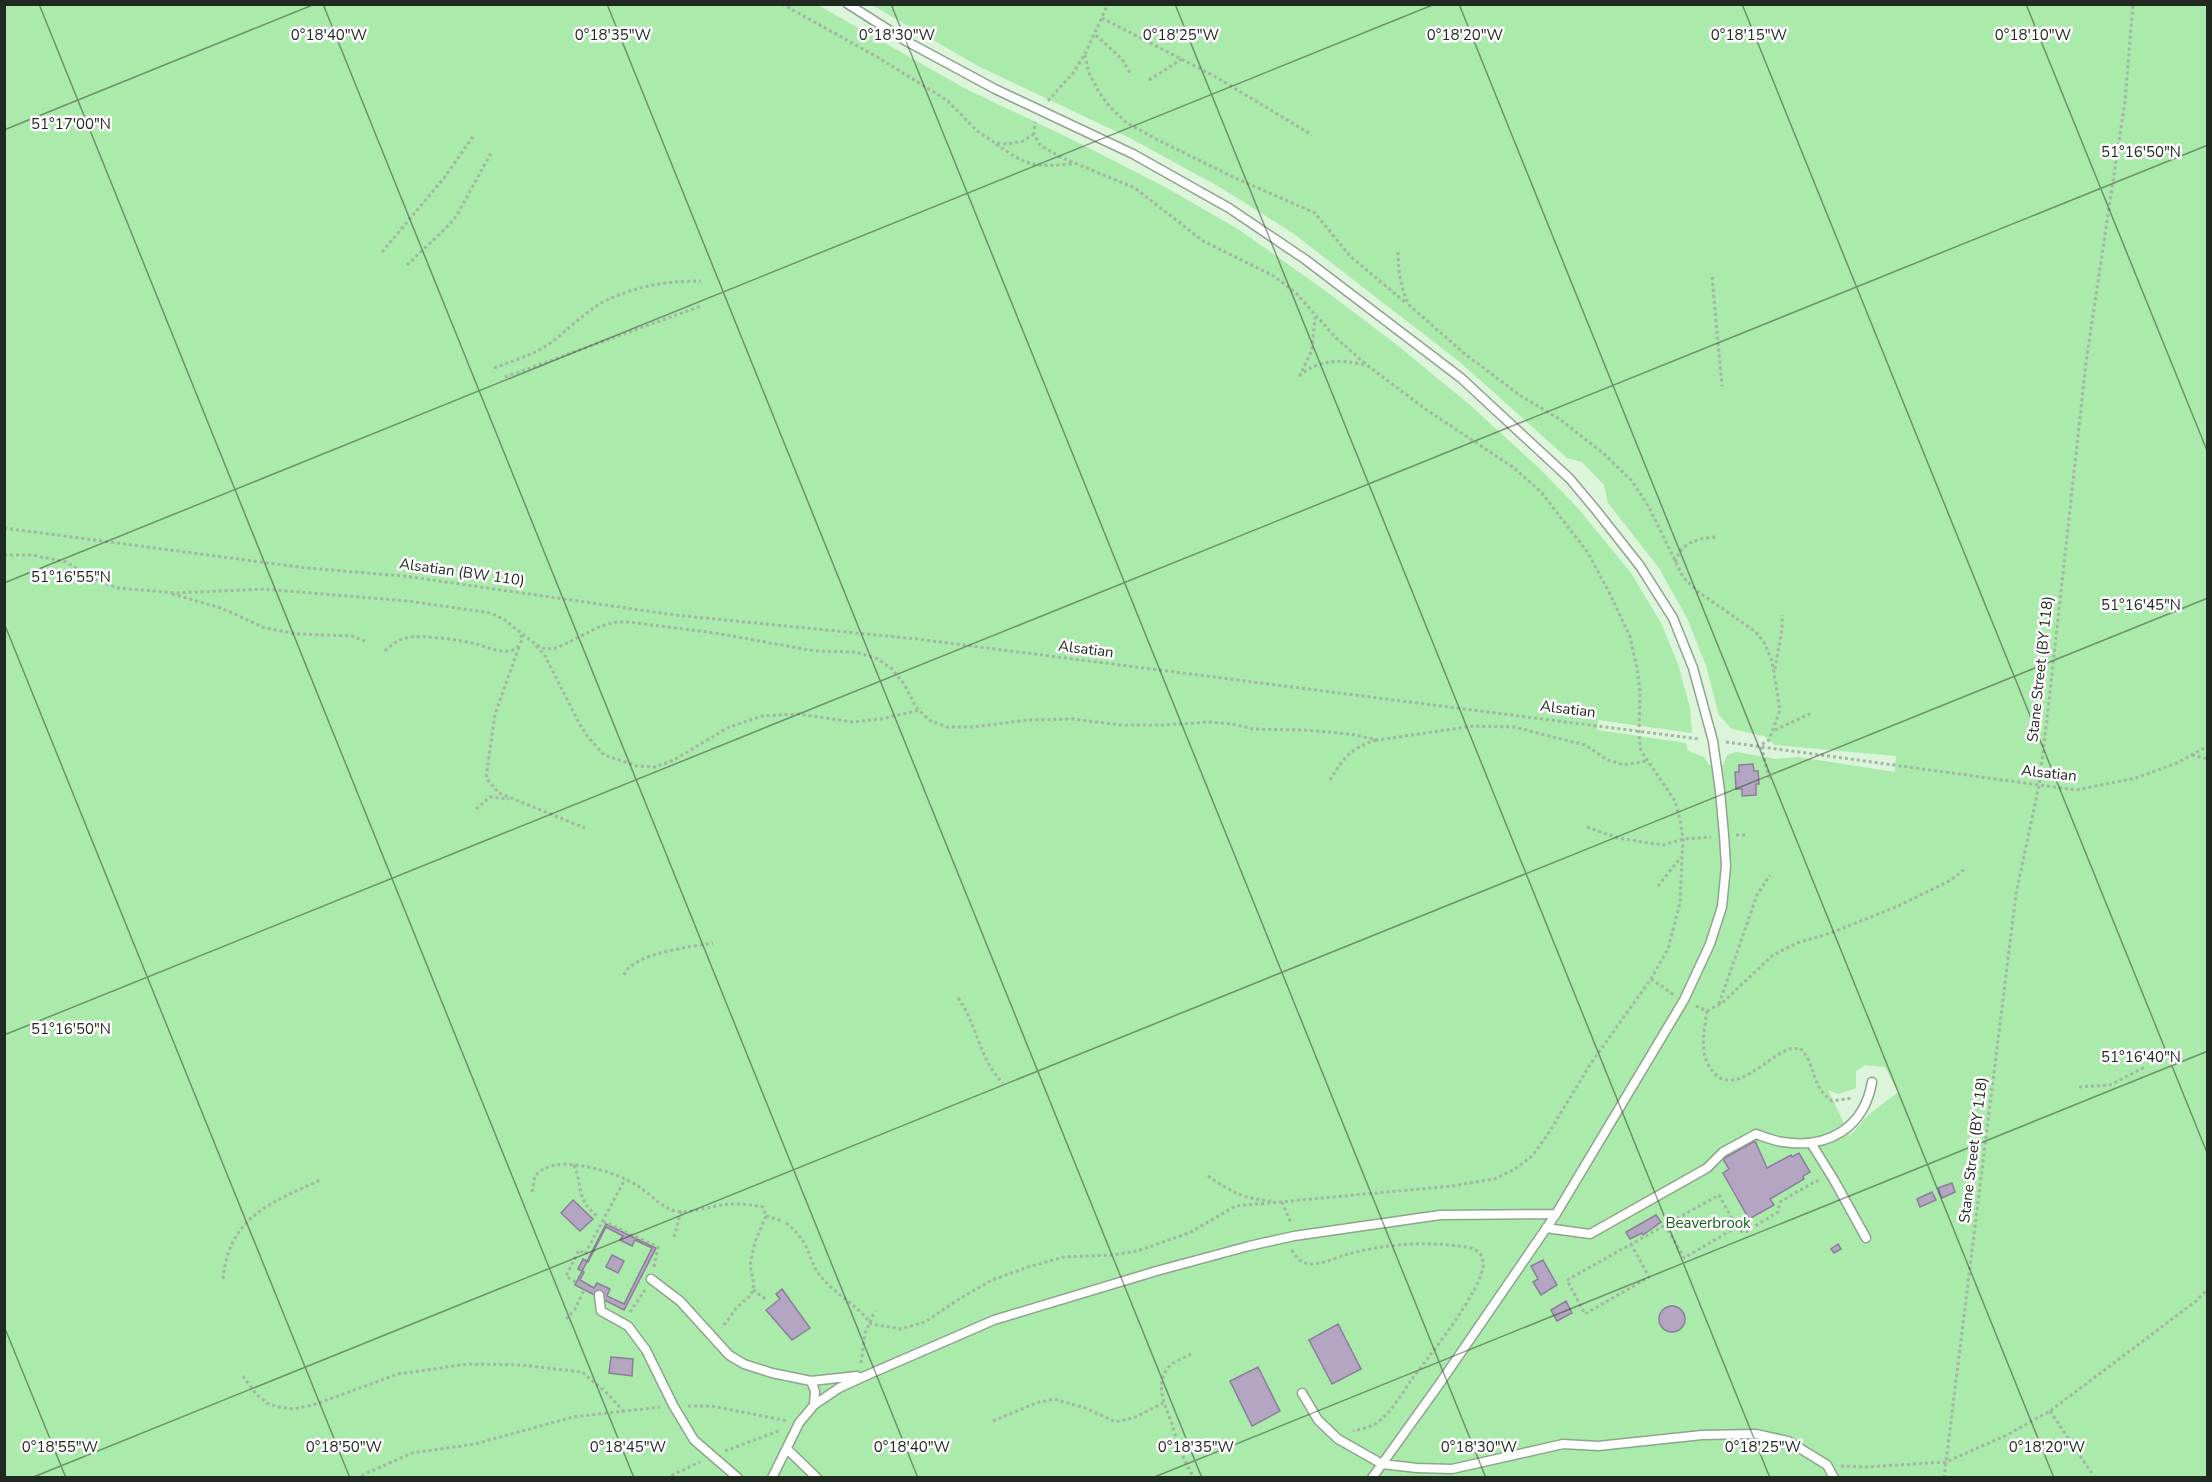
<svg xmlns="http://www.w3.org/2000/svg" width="2212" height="1482" viewBox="0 0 2212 1482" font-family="'Nunito Sans',sans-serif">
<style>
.green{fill:#aaeaaa;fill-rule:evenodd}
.building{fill:#b4a5c2;stroke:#8c7e9a;stroke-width:1.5;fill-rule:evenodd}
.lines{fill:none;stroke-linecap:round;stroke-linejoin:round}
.service-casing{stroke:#8da58d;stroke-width:11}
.path{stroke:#a2b7a1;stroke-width:3;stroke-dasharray:3 3;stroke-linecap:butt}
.service{stroke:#fff;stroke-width:8}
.ticks{fill:none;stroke:#212a20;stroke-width:1.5;stroke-opacity:0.45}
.labels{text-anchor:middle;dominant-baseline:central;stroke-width:5;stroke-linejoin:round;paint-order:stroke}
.street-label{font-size:15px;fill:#212a20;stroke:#fff}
.park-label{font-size:15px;fill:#17611e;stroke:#fff}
.ticks-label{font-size:15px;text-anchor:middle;fill:#212a20;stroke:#fff;stroke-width:5;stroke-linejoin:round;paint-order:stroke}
</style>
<rect width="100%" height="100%" fill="#dbf4da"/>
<path class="green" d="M4,5h814l148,84 101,48 98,50 73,42 85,60 74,56 73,60 69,63 38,39 54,66 30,50 17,41 12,44 2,25 -94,-13 -1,10 89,13 2,8 16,6 5,8h14l4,-10 9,-3 40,7 22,-2 97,15 1,-16 -121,-11 -11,-9 -32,-7 -13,-14 -13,-49 -18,-46 -29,-52 -51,-65 -4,-18 -22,-23 -15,-4 -106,-95 -167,-129 -71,-45 -93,-51 -152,-72 -106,-61h1335v1472h-2202zM1865,1065l20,2 13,25 -31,24 -17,20 -22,-46 10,4 18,-6v-17z"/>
<path class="building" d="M1753,764l1,7h4l1,13h-3v11l-14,1v-7h-6l-1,-17h4v-7z
M1755,1141l12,27 24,-13 1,2 7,-4 11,19 -7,4 1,3 -34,20 4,6 -25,14 -26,-46 6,-4 -6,-10z
M1952,1183l3,9 -13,6 -4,-10z
M1932,1192l4,8 -16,7 -3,-8z
M573,1200l20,19 -13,12 -19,-18z
M1656,1215l5,7 -18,13 -1,-2 -12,6 -4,-7z
M606,1224l50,24 -32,62 -49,-25z
M606,1227l17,9 -3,4 12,6 3,-6 17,8 -28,56 -17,-8 3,-7 -13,-6 -3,5 -14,-8 4,-8 -6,-3 5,-10 5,3zM612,1255l12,6 -6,12 -12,-6z
M1838,1244l3,5 -7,4 -3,-4z
M1543,1260l14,25 -16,10 -8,-13 5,-3 -7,-13z
M782,1289l28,39 -18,12 -26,-30 14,-11 -4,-5z
M1566,1301l6,12 -15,8 -6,-11z
M1659 1319a13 13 0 1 1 26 0a13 13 0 1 1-26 0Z
M1338,1324l23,45 -29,15 -23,-44z
M611,1357l22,2 -1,17 -23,-3z
M1258,1367l22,44 -28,15 -22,-45z"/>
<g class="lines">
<defs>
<path id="service" d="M848,4l58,37 89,48 138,65 96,54 77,52 155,118 109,101 26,31 44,56 33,52 20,50 20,73 7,50 4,44 2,31 -4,41 -12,37 -26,56 -128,214 -118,172 -66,92
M1811,1143l23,37 32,58
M1546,1228l44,6 117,-66 16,-16 33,-18c9,3 18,7 27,8 45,7 81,-14 89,-60
M651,1279l29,22 49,54 15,9 28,9 39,8 46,-5
M599,1295l2,16 27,15 18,24 27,55 21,35 44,38
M811,1381l4,10 -1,14
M1302,1393l16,27 20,19 44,25 35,4 35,1 111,-25 35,2 104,-11 54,-1 32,7 39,24 7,13
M787,1449l30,29
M772,1478l27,-55 15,-18 25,-17 26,-12 129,-56 166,-50 89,-24 45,-10 146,-21 116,-1"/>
</defs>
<use href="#service" class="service-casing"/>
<path class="path" d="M782,4l97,54 69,43 28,29 19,13 13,1 15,-3 11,-7
M1102,18l114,59 96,58
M1096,35l26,24 8,14
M1085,55l4,18 10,19 10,14 18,17 33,18 73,36 82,36 35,43 56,47
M1149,80l33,-21
M1048,101l25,-28 12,-19 23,-50
M996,144c33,23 37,23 77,20
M382,252l62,-74 30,-43
M1398,252c0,19 3,37 11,53l56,49 56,42 40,24 43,34 28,27 17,26 34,70 14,14 59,41 9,12 7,17 8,49 -11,30 -8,5 8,33
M407,265l42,-40 8,-10 34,-62
M1712,277l10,109
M494,368c16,-6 32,-11 47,-19 22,-13 39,-34 62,-47 32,-16 63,-21 98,-21
M1302,371l10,-21 3,-33
M1299,376c20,-17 42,-17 66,-11
M505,377l196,-71
M4,528l302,40 98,8 271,39 242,24 782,100
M4,555h28l34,7 30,18 22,8 59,5 87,-4 144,12 83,12 14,7 30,24 10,5 12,-1 44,-22 15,-4h13l86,11 100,18 41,1 22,7 14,10 12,15 12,23 13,13 18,7h26l55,-7 45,-1 48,6h41l49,-3 21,2 21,5 51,1 46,4 28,6 95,-14 41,1 71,18 23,15 16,5 22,-4
M1675,562c7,-20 21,-23 40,-25
M172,594l49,14 44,20 32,6 55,2 16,6
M536,646l9,10 34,67 9,14 16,18 33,11 18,1 19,-7 55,-33 33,-11 37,-2 53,8 29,-3 39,-9
M519,647l-24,67 -9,64 13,15 86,35
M385,651c6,-6 12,-10 20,-13 16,-4 55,2 71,6 11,3 26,10 37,6 5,-2 7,-6 9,-10l-1,-7
M1775,669l7,-40v-14
M1775,730l37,-17
M1726,742l350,48 60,-12 41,-15 31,-17
M2192,755l16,4
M1330,780c14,-23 20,-31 46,-40
M476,809l14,-12 19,2
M1587,827l31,11 45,7 20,-6 28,-2
M1736,835h10
M1658,886l23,-29
M624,975c8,-22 67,-28 89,-32
M1651,979l23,16
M958,998c20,27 20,60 45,85
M1719,1004l38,-109 13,-20
M1696,1006l11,5c-3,22 -9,44 7,62 20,23 53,-15 73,-23 4,-2 9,-1 13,-2 17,17 10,38 32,53l21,-3
M1707,1011l15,-8 51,-48 24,-12 34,-10 67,-27 53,-26 15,-12
M2079,1087l31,-2 35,-18
M574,1165c10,25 1,33 24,52
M1208,1176c23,16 36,23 64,25
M532,1192l3,-16c3,-3 7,-7 11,-8 23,-11 72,5 92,18 11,7 21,19 34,24 16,5 34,-3 50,-5 14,-2 26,-1 41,2l3,9 -11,26 -5,23 4,20 -3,10 -14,12 -15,21
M1282,1202l9,21
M766,1216l16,5
M603,1221l55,26 -4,20
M786,1223c12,9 19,19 24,33 3,6 4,12 8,17 15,21 38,30 53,51l30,5 24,-7 34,-23 33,-19 36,-13 36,-10 49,-2 24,-4 52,-18 47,-27 216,-20 42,-7 21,-10 17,-13 16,-22 43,-71 60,-84 17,-30 12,-46 3,-64 -3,-19 -5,-19 -34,-50 -2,-16 1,-44 -3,-23 -7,-31 -19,-41 -23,-43 -46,-60 -28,-25 -90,-60 -57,-43 -31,-27 -39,-44 -23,-18 -71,-35 -68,-53 -75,-31 -20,-12 -6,-11 1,-12
M1665,1225l19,33 53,-31
M674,1237l7,-26
M1631,1244l18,33 -64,37 -18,-34 152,-85 19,34 6,4 34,-21 2,-10 36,-21h5
M1292,1250c4,8 11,15 21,14 12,-1 24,-7 35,-10 35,-9 72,-13 109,-8 12,1 26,2 26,18 2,22 -55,94 -71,115 -10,14 -22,36 -37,45 -7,4 -15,5 -22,7
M223,1279c6,-63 48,-76 99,-100
M753,1290l14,10
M630,1312l15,-22
M566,1319l8,-8 11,-23 -19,-12 13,-26 6,4 40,-75
M1191,1354c-7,4 -19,8 -24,15 -14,20 2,42 7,62 6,18 10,30 20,47
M861,1363l4,-30 10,-22
M243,1376l13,18 11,9 12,4 15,2 19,-4 85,-31 70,-10 53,1 61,7 26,22 16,18
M688,1406h23l77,15
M2050,1411l45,67
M993,1421l43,-18 18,-4 31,9 31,14 20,-5 27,-14
M725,1451l56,-21
M1841,1466l24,1 81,-5 61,-27 43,-24 146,-110 12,-12
M356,1478l56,-25 63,-9 98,-27 87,-10
M666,1478l34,-16
M1944,1478l72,-584 23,-109 9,-74 38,-349 39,-261 8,-97"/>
<use href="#service" class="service"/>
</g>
<path class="ticks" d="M39,4l595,1474M323,4l595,1474M607,4l595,1474M891,4l595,1474M1175,4l595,1474M1459,4l595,1474M1742,4l466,1151M2026,4l182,449M4,130l311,-126M4,583l1431,-579M4,623l346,855M4,1035l2204,-890M4,1326l62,152M31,1478l2177,-880M1152,1478l1056,-427"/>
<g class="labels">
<g class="street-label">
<text transform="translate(462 572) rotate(8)">Alsatian (BW 110)</text>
<text transform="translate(1086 649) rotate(7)">Alsatian</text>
<text transform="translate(2040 669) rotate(-84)">Stane Street (BY 118)</text>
<text transform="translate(1568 709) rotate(7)">Alsatian</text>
<text transform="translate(2049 773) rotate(6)">Alsatian</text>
<text transform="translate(1973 1150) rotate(-83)">Stane Street (BY 118)</text>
</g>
<g class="park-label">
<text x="1708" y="1223">Beaverbrook</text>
</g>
</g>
<g class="ticks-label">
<text x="329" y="40">0°18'40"W</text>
<text x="613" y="40">0°18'35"W</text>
<text x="897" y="40">0°18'30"W</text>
<text x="1181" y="40">0°18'25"W</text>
<text x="1465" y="40">0°18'20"W</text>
<text x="1749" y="40">0°18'15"W</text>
<text x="2033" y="40">0°18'10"W</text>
<text x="71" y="129">51°17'00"N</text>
<text x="2141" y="157">51°16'50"N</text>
<text x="71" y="582">51°16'55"N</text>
<text x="2141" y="610">51°16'45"N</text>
<text x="71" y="1034">51°16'50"N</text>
<text x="2141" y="1062">51°16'40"N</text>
<text x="60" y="1452">0°18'55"W</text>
<text x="344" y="1452">0°18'50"W</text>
<text x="628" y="1452">0°18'45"W</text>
<text x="912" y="1452">0°18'40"W</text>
<text x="1196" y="1452">0°18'35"W</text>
<text x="1479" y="1452">0°18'30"W</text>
<text x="1763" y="1452">0°18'25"W</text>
<text x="2047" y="1452">0°18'20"W</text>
</g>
<rect width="2212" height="1482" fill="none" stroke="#212a20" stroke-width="12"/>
</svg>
